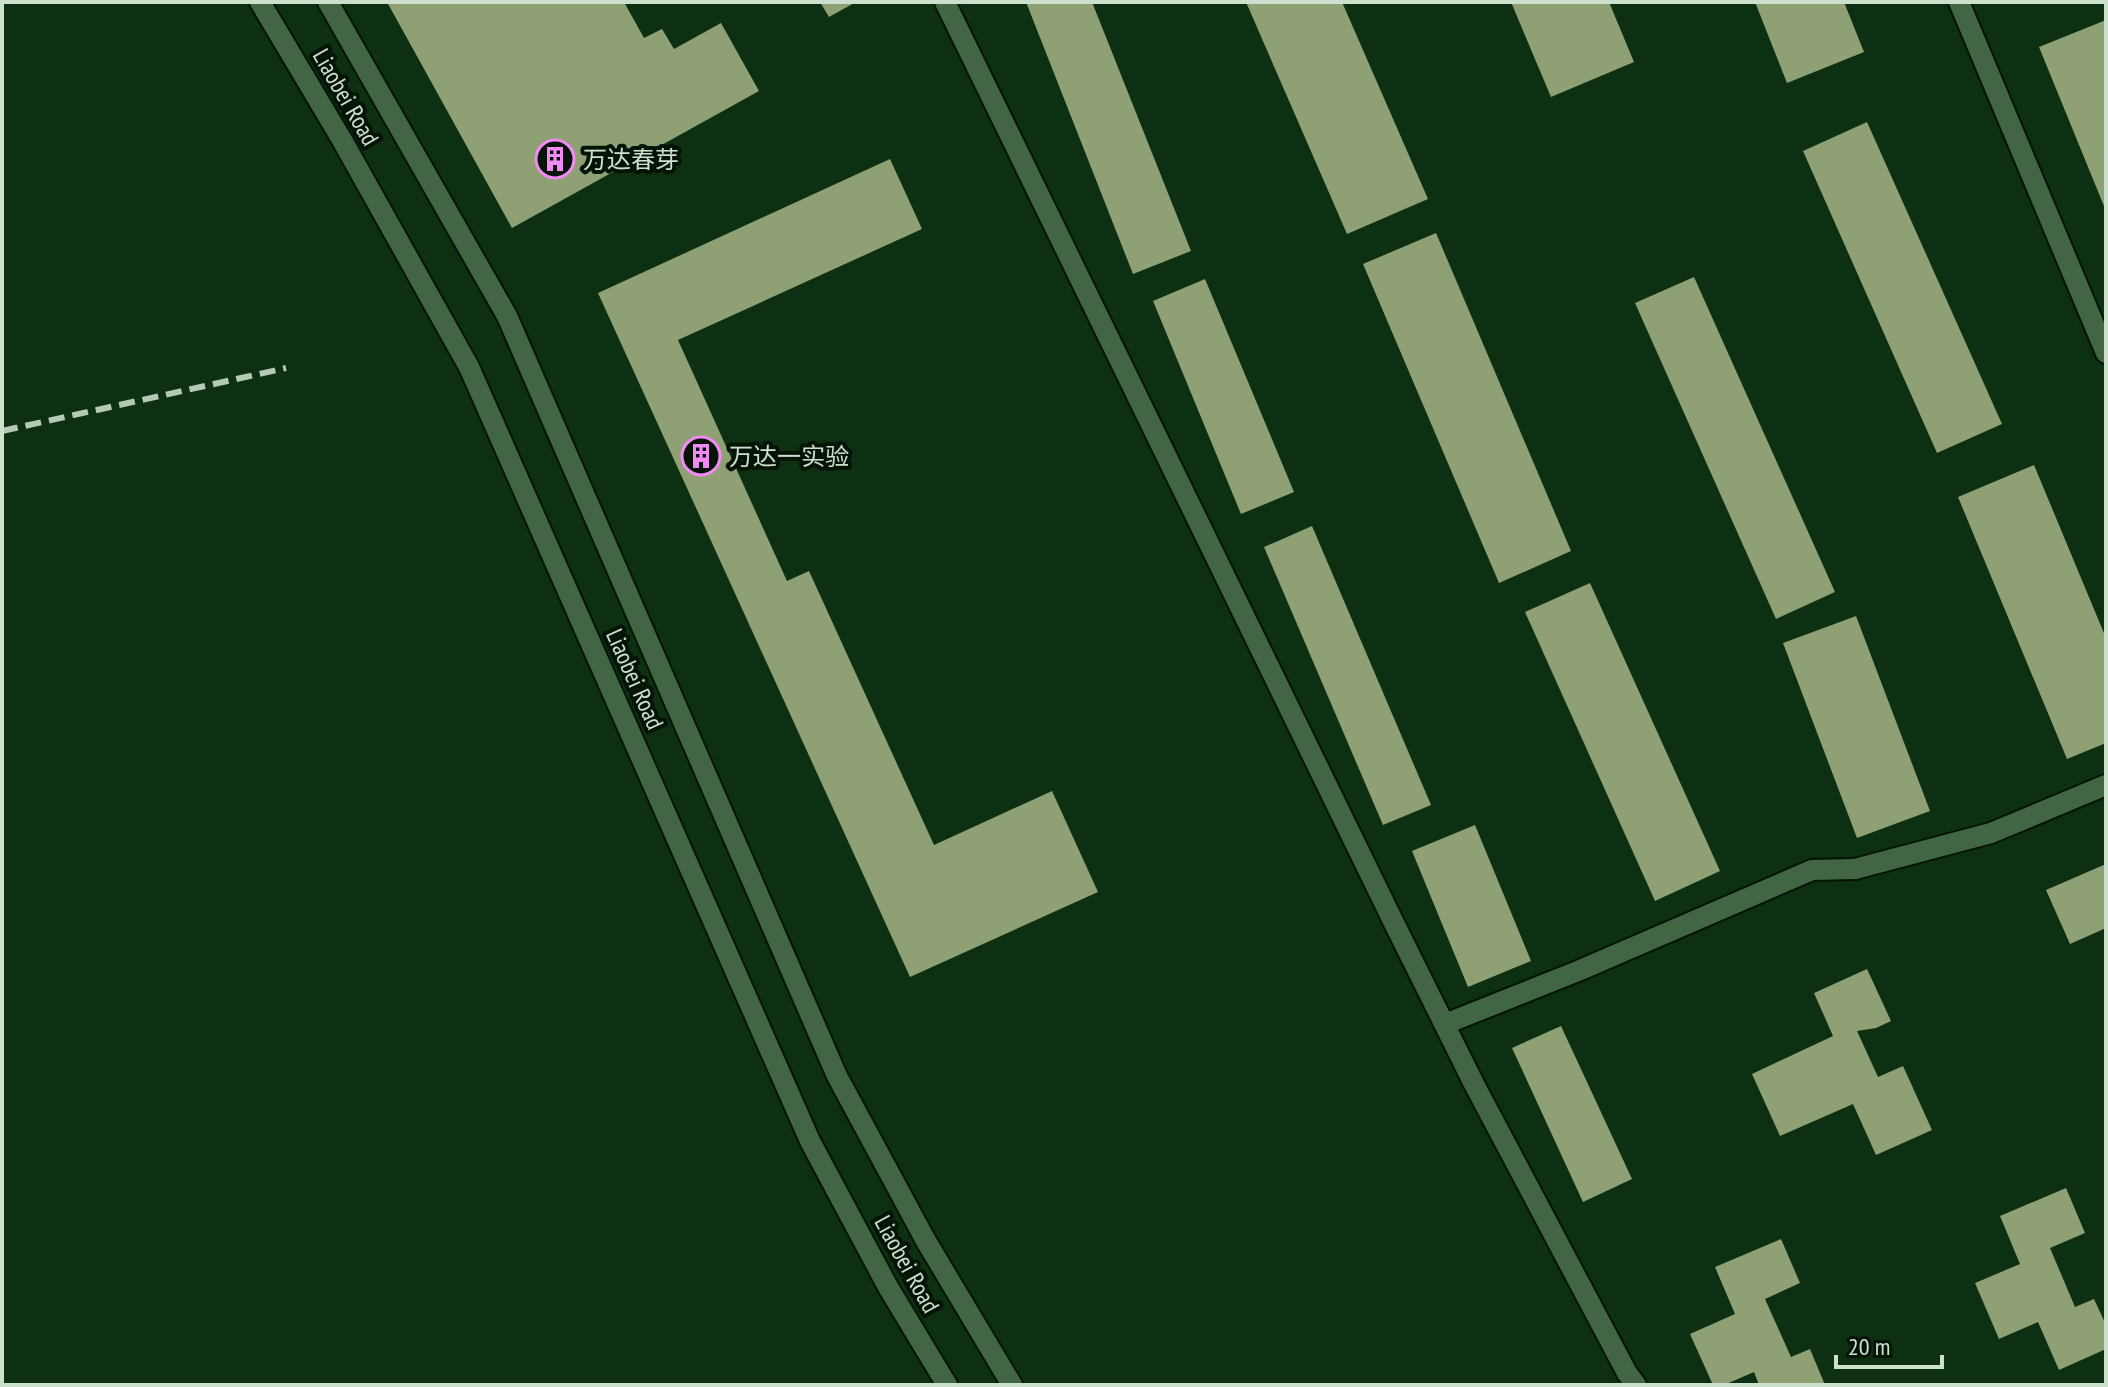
<svg xmlns="http://www.w3.org/2000/svg" width="2108" height="1387" viewBox="0 0 2108 1387" font-family="'PT Sans Narrow','Noto Sans SC',sans-serif">
<style>
.building{fill:#8ea074}
.lines{fill:none;stroke-linecap:round;stroke-linejoin:round}
.pedestrian-casing{stroke:#001603;stroke-width:24}
.minor-casing{stroke:#001603;stroke-width:24}
.secondary-casing{stroke:#001603;stroke-width:24}
.pedestrian{stroke:#426544;stroke-width:20}
.minor{stroke:#426544;stroke-width:20}
.secondary{stroke:#426544;stroke-width:20}
.rail{stroke:#b4c9b6;stroke-width:6;stroke-dasharray:16 8;stroke-linecap:butt}
.labels{text-anchor:middle;dominant-baseline:central;stroke-width:8;stroke-linejoin:round;paint-order:stroke}
.street-label{font-size:24px;fill:#cde0ce;stroke:#061408}
.poi-label{font-size:24px;fill:#cde0ce;stroke:#061408;text-anchor:start}
</style>
<rect width="100%" height="100%" fill="#0d3012"/>
<path class="building" d="M387,2h237l20,36 18,-9 12,20 47,-26 38,68 -247,137z
M820,2h36l-27,15z
M1026,2h66l99,249 -58,23z
M1246,2h96l86,197 -81,35z
M1511,2h98l25,60 -83,35z
M1755,2h89l20,50 -77,31z
M2106,20v191l-67,-164z
M1867,122l135,302 -65,29 -134,-302z
M890,159l32,70 -244,111 109,241 22,-10 125,274 118,-54 46,101 -188,85 -312,-684z
M1436,233l135,318 -72,32 -136,-319z
M1694,277l141,315 -59,27 -141,-316z
M1205,279l89,213 -53,22 -88,-213z
M2034,465l72,173v105l-39,16 -109,-262z
M1312,526l119,279 -48,20 -119,-278z
M1590,583l130,288 -65,30 -130,-289z
M1856,616l74,195 -73,27 -74,-195z
M1475,825l56,136 -63,26 -56,-136z
M2106,864v64l-36,16 -24,-54z
M1867,969l24,52 -15,7 -19,3 21,46 25,-11 29,64 -56,25 -23,-51 -73,32 -28,-62 81,-38 -19,-43z
M1561,1026l71,153 -49,23 -71,-154z
M2066,1188l19,45 -35,15 25,59 19,-8 12,26v24l-47,21 -21,-48 -39,17 -24,-56 45,-19 -20,-48z
M1781,1239l19,44 -35,16 26,58 19,-8 15,36h-66l-5,-13 -30,13h-11l-23,-51 45,-20 -20,-47z"/>
<g class="lines">
<defs>
<path id="pedestrian" d="M1959,2l147,351
M1855,869l136,-36 115,-48"/>
<path id="minor" d="M945,2l450,923 79,159 153,289 9,12
M1445,1024l133,-53 234,-101 43,-1"/>
<path id="secondary" d="M260,2l82,138 127,227 341,774 78,146 59,98
M328,2l179,314 330,760 89,165 86,144"/>
</defs>
<use href="#pedestrian" class="pedestrian-casing"/>
<use href="#minor" class="minor-casing"/>
<use href="#secondary" class="secondary-casing"/>
<use href="#pedestrian" class="pedestrian"/>
<use href="#minor" class="minor"/>
<use href="#secondary" class="secondary"/>
<path class="rail" d="M2,431l284,-63"/>
</g>
<defs>
<symbol id="building-ring" viewBox="-11 -11 22 22"><circle r="9.5" fill="#061408" stroke="#f18af4" stroke-width="1.5"/><path d="M-4-6H4V6H1V3H-1V6H-4ZM-2.5-4.3h1.7v1.8h-1.7ZM.8-4.3h1.7v1.8H.8ZM-2.5-1h1.7V.8h-1.7ZM.8-1h1.7V.8H.8Z" fill="#f18af4"/></symbol>
</defs>
<g fill-rule="evenodd">
<use href="#building-ring" x="533" y="137" width="44" height="44"/>
<use href="#building-ring" x="679" y="434" width="44" height="44"/>
</g>
<g class="labels">
<g class="street-label">
<text transform="translate(346 97) rotate(60)">Liaobei Road</text>
<text transform="translate(635 679) rotate(66)">Liaobei Road</text>
<text transform="translate(907 1264) rotate(61)">Liaobei Road</text>
</g>
<g class="poi-label">
<text x="583" y="159">万达春芽</text>
<text x="729" y="456">万达一实验</text>
</g>
</g>
<rect width="2108" height="1387" fill="none" stroke="#cde0ce" stroke-width="8"/>
<path d="M1836 1355v12h106v-12" fill="none" stroke="#cde0ce" stroke-width="4"/>
<text x="1848" y="1355" font-size="24" fill="#cde0ce" stroke="#061408" stroke-width="6" paint-order="stroke">20 m</text>
</svg>
